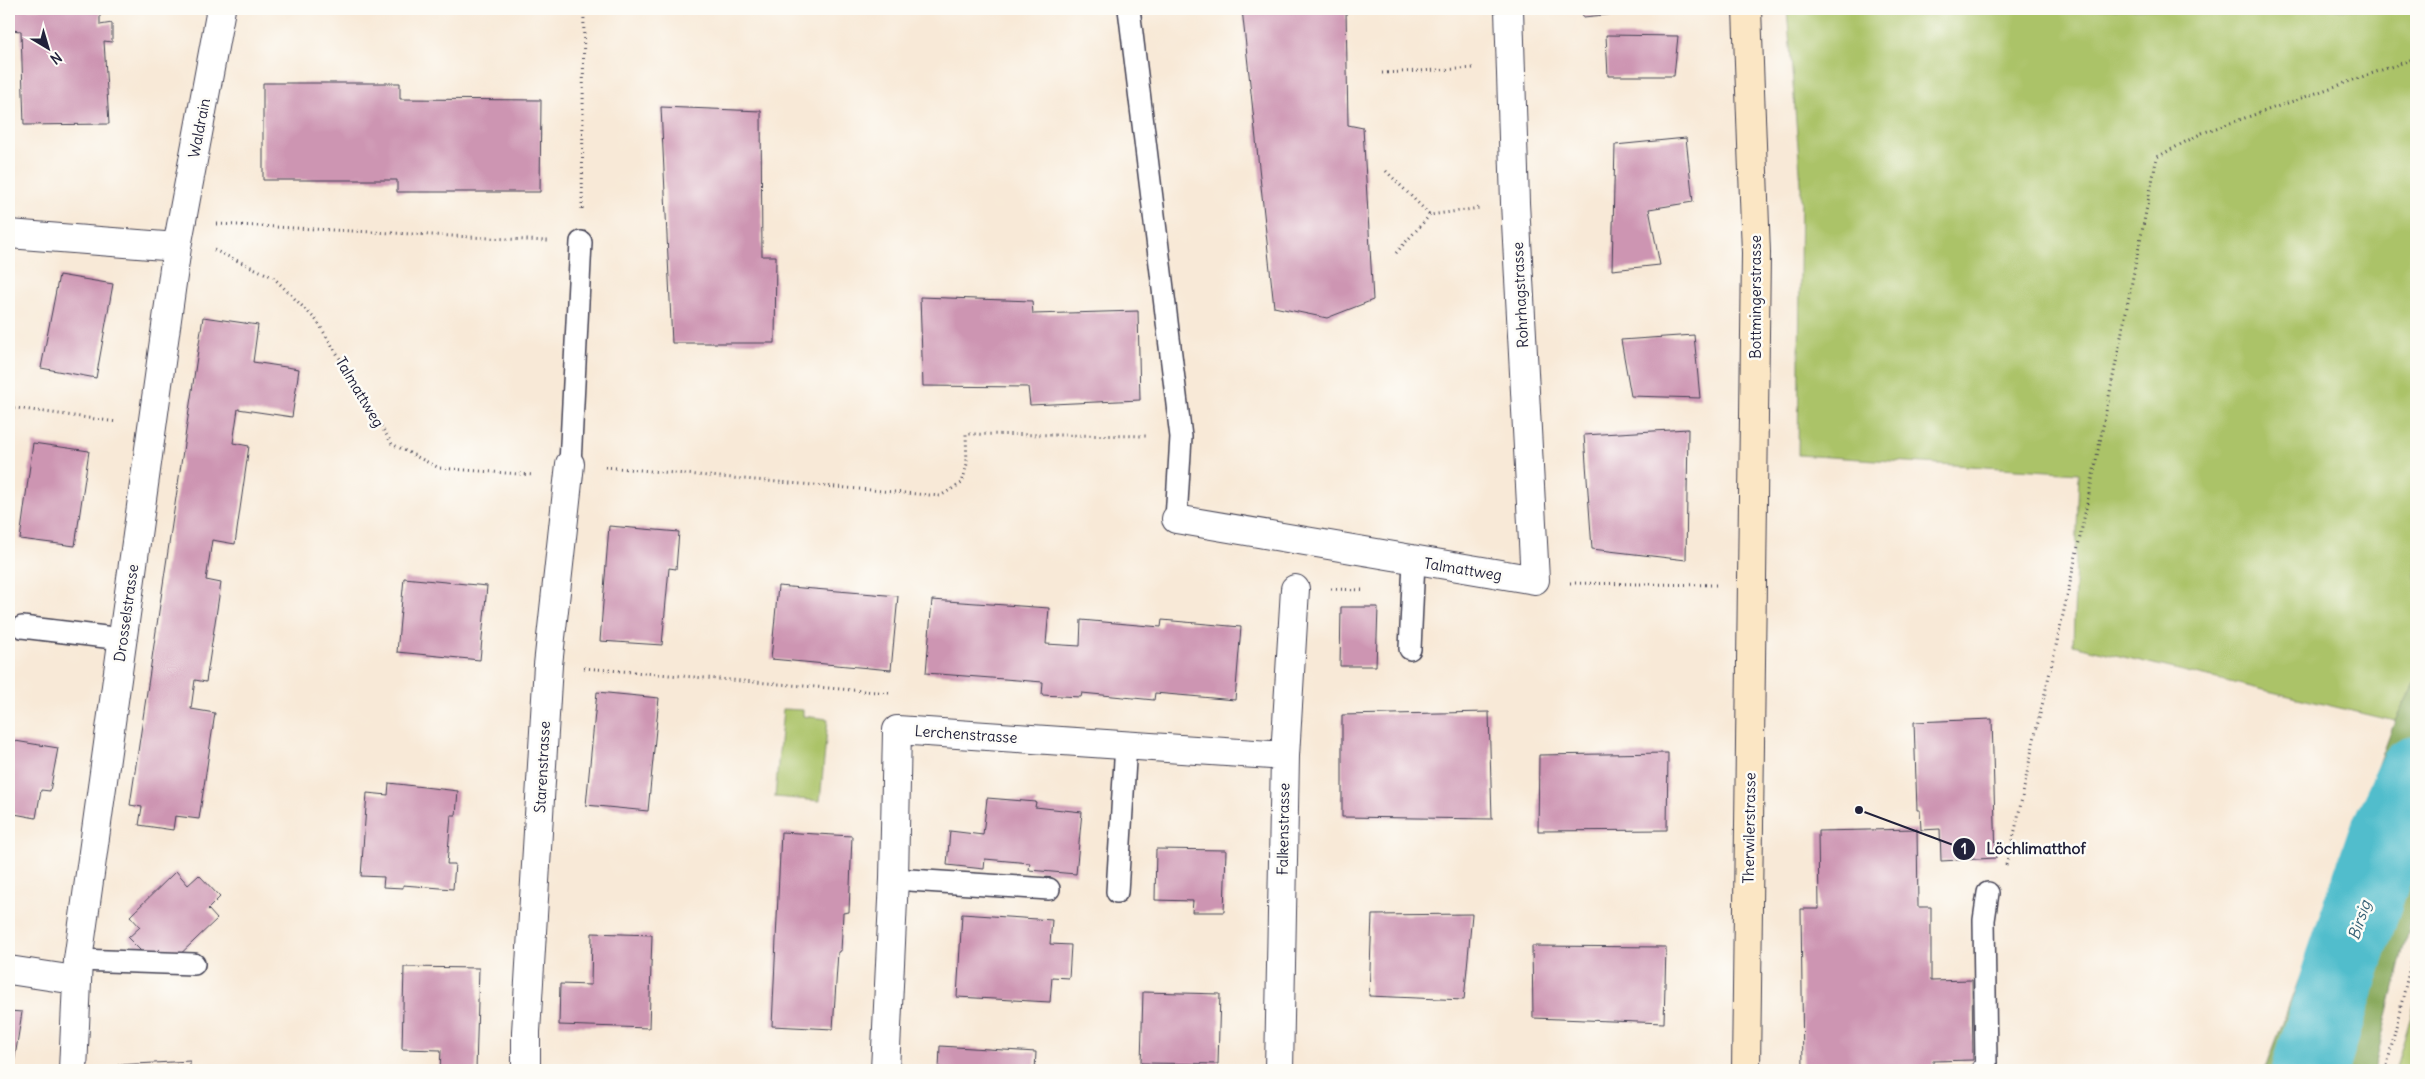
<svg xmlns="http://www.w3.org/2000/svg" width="2425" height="1079" viewBox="0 0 2425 1079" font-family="Delius,sans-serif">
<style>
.green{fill:#abc368;stroke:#667252}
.forest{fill:#88a95c;stroke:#55664c}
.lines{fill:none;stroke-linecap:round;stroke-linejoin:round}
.river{stroke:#51bdcc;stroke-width:76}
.building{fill:#cd95b2}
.lane-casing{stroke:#424052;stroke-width:24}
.street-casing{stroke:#424052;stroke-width:30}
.secondary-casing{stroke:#424052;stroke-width:30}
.path{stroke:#424052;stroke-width:3;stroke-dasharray:1 4;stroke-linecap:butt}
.lane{stroke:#fff;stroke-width:21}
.street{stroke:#fff;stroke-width:28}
.secondary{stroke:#fbe6c4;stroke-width:28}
.labels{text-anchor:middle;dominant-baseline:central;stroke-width:5;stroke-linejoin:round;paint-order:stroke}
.street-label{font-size:15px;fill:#22223b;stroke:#fdfcf7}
.water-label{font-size:16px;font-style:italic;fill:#356075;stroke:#fdfcf7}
.leader{fill:none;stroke:#22223b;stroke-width:2}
.callout-dot{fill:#22223b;stroke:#fdfcf7;stroke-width:2}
.mark-label{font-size:15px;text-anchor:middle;font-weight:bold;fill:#fff}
.callout-label{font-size:16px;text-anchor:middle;font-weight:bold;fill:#22223b;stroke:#fdfcf7;stroke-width:5;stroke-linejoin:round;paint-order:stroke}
</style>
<rect width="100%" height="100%" fill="#fdfcf7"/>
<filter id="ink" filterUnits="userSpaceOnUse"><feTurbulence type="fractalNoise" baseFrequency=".02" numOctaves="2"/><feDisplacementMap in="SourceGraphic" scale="10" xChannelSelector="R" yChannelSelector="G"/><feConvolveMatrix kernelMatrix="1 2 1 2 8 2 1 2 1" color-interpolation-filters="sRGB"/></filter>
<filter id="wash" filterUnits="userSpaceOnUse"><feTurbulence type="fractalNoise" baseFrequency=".0096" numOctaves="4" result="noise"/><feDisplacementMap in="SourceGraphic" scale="20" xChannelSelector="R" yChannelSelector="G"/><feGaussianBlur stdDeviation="1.12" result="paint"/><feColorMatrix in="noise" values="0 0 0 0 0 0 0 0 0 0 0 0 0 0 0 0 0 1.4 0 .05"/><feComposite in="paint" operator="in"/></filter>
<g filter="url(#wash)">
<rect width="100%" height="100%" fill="#f8e9d7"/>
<path class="green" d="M1787,9h629v672l-21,40 -322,-76 6,-172 -281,-18 3,-271z
M783,709l20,1v6l25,3 -8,82 -45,-4z
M2416,999v71h-21z"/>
<path class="forest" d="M2416,681v215l-42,174h-109l130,-349z"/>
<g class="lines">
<path class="river" d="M2310,1070l32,-103 42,-125 32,-68"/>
</g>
<g id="blocks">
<path class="building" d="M14,9h86v16l12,-2v19l-8,-1 5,83 -85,1 -3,-94 -10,-1z
M1242,9h104l2,116 15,3 10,172 -46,18 -53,-11z
M1582,9h78v1l-77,7z
M1606,35l72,1 -4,40h-66z
M263,83h137v16l141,1 -1,92h-143v-12h-134z
M661,107l100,4 1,145h14l-1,87h-103z
M1686,138l7,64 -44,7 11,56 -48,5 3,-125z
M59,275l54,9 -17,94 -55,-10z
M9,277l3,1 -2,12h-1z
M920,297l112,4 1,13 105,-3 2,89 -110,5 -2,-18 -105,-1z
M203,317l55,8 -5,37 46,7 -7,48 -54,-8 -5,34 16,3 -14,98 -23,-4 -6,40 15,3 -15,99 -11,-2 -4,29 24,4 -16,106 -24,-3 -2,14 -34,-5 3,-18 -12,-2z
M1694,335l6,63 -69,-2 -10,-56z
M1688,429l-2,131 -94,-11 -8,-114z
M33,443l56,8 -14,95 -55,-7z
M609,526l70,6 -3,37 -7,-1 -7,77 -62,-4z
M404,578l83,8 -7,74 -83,-8z
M778,586l120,10 -7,74 -120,-11z
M932,600l117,8 -3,36 34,2 1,-26 80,7 1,-7 79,7 -6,73 -80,-7 -1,7 -72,-7 -1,4 -39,-2 1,-13 -117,-9z
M1341,607h37l-2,59h-36z
M597,692l62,6 -11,113 -62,-6z
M1489,712l3,107 -150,-2v-102z
M1992,719l4,139 -55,3 -1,-32 -19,1 -1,-20h-3l-3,-88z
M9,740l49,8 -8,43 -9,-1 -5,28 -27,-5z
M1668,753l-1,77 -129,1 1,-76z
M389,783l69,8 -2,24h-5l-4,49h8l-2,25 -50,-4v3l-20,-1 1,-10 -23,-1 6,-83 21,2z
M987,798l49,4 -1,5 47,5 -6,62 -47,-4 1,-7 -45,-4 -1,10 -37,-4 3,-34 33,4z
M1917,829l1,78h13v74l41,-1 1,80 -40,1v9h-130l-2,-161h18l-1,-78z
M781,832l71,4 -3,76 -6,1 -2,38 -3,1 -5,77 -61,-3z
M1156,849l70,1 -2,62h-32l1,-11 -38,-1z
M176,871l12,14 11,-10 21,22 -12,12 9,10 -45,43 -13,-13 -10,10 -21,-21 12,-11 -10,-11z
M962,914l90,6 -2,24 21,1 -2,33 -17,-1 -2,25 -93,-5z
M1472,914l-8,86 -95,-4 3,-81z
M592,933l60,2 -3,93 -90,-3 1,-41 31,1z
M1532,946l134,1 -2,76 -131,-5z
M404,967l75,1 -3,102h-36l1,-20 -39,-1z
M1143,992l77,2 -2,70 -77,-1z
M9,1011l13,1 -9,58h-4z
M940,1046l96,6 -1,18h-96z
M190,1061v9h-72v-5z"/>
</g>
</g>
<g filter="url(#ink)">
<use href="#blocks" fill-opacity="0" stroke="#424052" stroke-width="1"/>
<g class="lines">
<defs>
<path id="lane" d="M1129,9l52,428 -5,82
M570,464l11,-222
M22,627l100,12
M1410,649l4,-88
M894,879l155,10
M1117,892l9,-148
M78,960l116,4
M1982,1070l4,-6 -2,-144 4,-27"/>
<path id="street" d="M9,234l168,13
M1176,519l359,61 -20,-377 -6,-194
M9,970l66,10
M73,1070l5,-110 99,-713 44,-238
M526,1070v-38l22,-367 22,-201
M885,1070l9,-191 3,-149 388,26
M1279,1070l6,-314 10,-167"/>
<path id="secondary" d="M1746,1070l10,-817 -9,-244"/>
</defs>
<use href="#lane" class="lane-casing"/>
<use href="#street" class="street-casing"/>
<use href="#secondary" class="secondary-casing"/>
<path class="path" d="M1382,73l93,-5
M1386,171l44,44 50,-7
M582,209l2,-200
M217,224l331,17
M214,250l59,27 44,44 75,123 47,24 94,7
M1396,253l34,-38
M9,407l108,15
M605,467l335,29 22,-13 5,-19 -1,-30 182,2
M1570,583l146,2
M1331,589l31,1
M584,668l305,25
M2006,865c14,-48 21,-98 33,-147 45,-186 80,-374 118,-561l45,-24 214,-75
M2386,1070l30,-129"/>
<use href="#lane" class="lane"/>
<use href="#street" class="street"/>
<use href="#secondary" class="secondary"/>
</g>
</g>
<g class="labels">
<g class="street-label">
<text transform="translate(199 128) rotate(-79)">Waldrain</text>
<text transform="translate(1520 295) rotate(-93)">Rohrhagstrasse</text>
<text transform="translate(1755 297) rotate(-90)">Bottmingerstrasse</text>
<text transform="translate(360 392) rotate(59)">Talmattweg</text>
<text transform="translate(1463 569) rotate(9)">Talmattweg</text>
<text transform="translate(126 613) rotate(-82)">Drosselstrasse</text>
<text transform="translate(966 734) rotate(4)">Lerchenstrasse</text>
<text transform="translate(542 767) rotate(-87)">Starenstrasse</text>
<text transform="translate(1749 828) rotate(-89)">Therwilerstrasse</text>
<text transform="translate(1283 829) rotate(-89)">Falkenstrasse</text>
</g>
<g class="water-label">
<text transform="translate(2359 920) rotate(-72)">Birsig</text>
</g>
</g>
<path class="leader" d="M1859 810L1964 849"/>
<g class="callout-dot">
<circle cx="1859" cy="810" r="5"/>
<circle cx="1964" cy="849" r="12"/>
</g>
<g class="mark-label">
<text x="1964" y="854">1</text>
</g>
<g class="callout-label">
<text x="2036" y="854">Löchlimatthof</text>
</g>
<rect width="2425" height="1079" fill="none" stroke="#fdfcf7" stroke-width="30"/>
<g transform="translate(48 48) rotate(142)" stroke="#fdfcf7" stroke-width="4" paint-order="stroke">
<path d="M0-4L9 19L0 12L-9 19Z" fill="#22223b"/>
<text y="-8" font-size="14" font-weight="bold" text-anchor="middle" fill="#22223b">N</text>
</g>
</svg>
